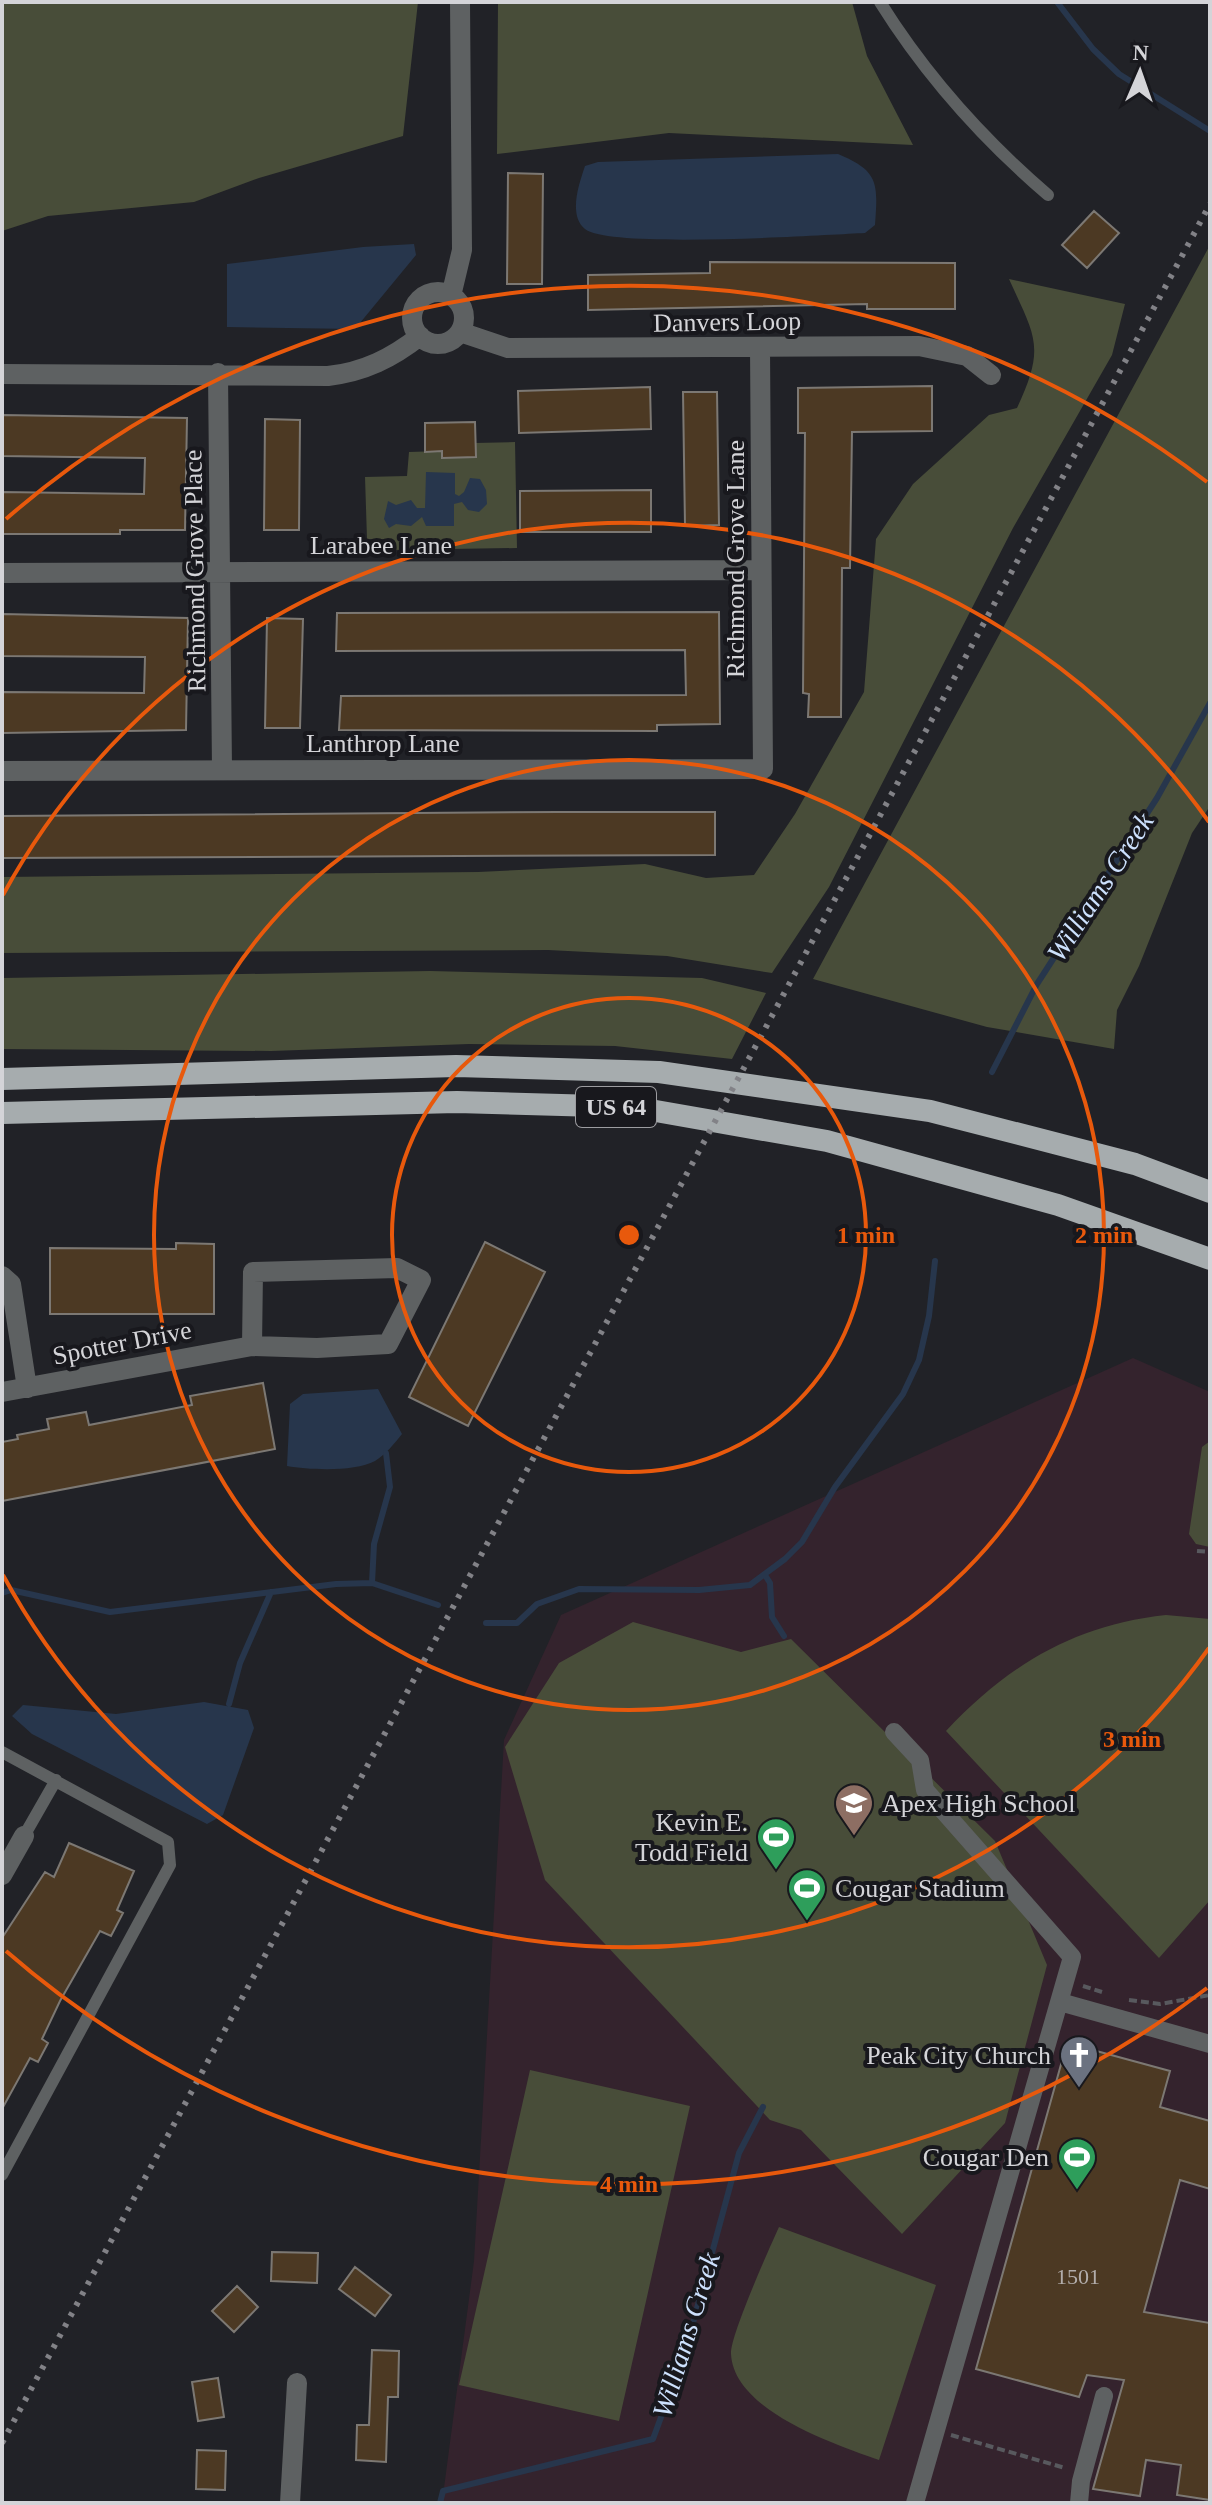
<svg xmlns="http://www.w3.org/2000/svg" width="1212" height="2505" viewBox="0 0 1212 2505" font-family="'Times New Roman',serif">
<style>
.education{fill:#34232d}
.green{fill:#484d39}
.water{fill:#27364c}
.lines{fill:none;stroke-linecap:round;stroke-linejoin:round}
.stream{stroke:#27364c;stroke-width:6}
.building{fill:#4c3923;stroke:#7c7873;stroke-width:2}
.path{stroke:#58595e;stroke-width:4;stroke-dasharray:8 4;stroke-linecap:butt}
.service{stroke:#5e6162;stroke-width:12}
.pedestrian{stroke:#5e6162;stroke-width:18}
.minor{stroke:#5e6162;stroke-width:20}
.trunk{stroke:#a6acae;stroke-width:22}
.rail{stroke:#828287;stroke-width:6;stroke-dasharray:4 8;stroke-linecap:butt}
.ring{fill:none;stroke:#e8590c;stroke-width:4}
.labels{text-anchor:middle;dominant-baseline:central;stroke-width:8;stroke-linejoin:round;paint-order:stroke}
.number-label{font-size:22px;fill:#b2adab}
.shield{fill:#18181d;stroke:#9c9ca0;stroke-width:2}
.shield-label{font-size:24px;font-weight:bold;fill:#d4d4d8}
.street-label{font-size:26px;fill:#d4d4d8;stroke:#18181d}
.poi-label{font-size:26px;fill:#d4d4d8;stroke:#18181d;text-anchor:end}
.water-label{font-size:28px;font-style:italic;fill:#cde1fd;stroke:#18181d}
.centre{fill:#e8590c;stroke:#18181d;stroke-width:4}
.ring-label{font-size:24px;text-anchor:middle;font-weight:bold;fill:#e8590c;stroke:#18181d;stroke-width:8;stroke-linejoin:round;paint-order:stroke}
</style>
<rect width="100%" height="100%" fill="#212227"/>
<path class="education" d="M1133,1358l77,34v1111h-768l32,-242 30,-521 57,-125z"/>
<path class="green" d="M2,2h416l-15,134 -144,42 -65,24 -146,14 -46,15z
M498,2h354l15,54 46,89 -244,-12 -172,21z
M1210,245v561l-18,27 -53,133 -22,44 -3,39 -127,-22 -174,-48z
M1009,279l116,25 -13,51 -99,173 -184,359 -57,86 -105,-17 -119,-6 -546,3v-76l476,-5 167,-8 61,14 48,-3 41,-61 69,-122 12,-153 37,-55 76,-69 28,-7c29,-62 18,-71 -8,-129z
M515,442l2,106 -127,2v-11h-23l-2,-62 42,-1 2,-24 33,-1 1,7 32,-1v-14z
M430,971l272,7 64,15 -34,66 -117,-13 -146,-2 -198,7 -269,-2v-71z
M1210,1441v106l-14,-3 -7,-10 13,-87z
M1166,1615l44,4v281l-51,58 -213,-227c63,-67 129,-106 220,-116z
M633,1622l108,30 50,-13 204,202 52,124 -42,158 -103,111 -101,-104 -31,-10 -225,-240 -40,-133 54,-84z
M530,2070l160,36 -71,315 -160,-36z
M779,2227l157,58 -57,175c-44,-16 -145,-49 -148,-106 -1,-18 38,-105 48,-127z"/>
<path class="water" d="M838,154c41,17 40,29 37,71l-10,8c-43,2 -256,16 -280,-4 -17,-14 -6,-45 0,-63l13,-4z
M414,244l2,11 -61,74 -128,-2v-63l136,-17z
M426,472l29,1v21l4,2 5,-4 6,-14 10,1 6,11 1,14 -8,8 -11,-2 -6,-8 -8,2v22h-28l-4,-9 -11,9 -15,-2 -7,4 -5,-9 4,-18 8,4 15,-5 6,8h8z
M378,1389l24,45c-8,10 -16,20 -27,27 -20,11 -65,9 -88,5l3,-62 13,-10z
M204,1702l44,8 6,18 -31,87 -16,9 -175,-90 -20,-18 11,-11 93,9z"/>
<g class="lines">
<path class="stream" d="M1057,2l36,47 26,25 91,57
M992,1072l45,-88 120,-186 53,-95
M765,1575l5,8 2,34 12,19
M372,1583l2,-39 16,-57 -4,-34
M2,1593l9,-3 99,22 226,-28 36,-1 66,22
M486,1623h31l20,-19 42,-15 120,1 51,-5 35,-26 17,-17 33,-55 68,-93 16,-34 10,-44 6,-55
M229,1704l11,-41 31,-71
M440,2503l3,-12 210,-52 33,-90 53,-196 24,-46"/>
</g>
<path class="building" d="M508,173l35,1 -1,110h-35z
M1094,211l25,22 -32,35 -25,-23z
M710,262l245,1v46h-88v-5l-279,6v-35l122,-2z
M932,386v45l-80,1 -2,136h-8l-1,149h-33l1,-23 -6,-1 2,-260h-7v-45z
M650,387l1,42 -132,4 -1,-42z
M683,392h34l2,133 -34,1z
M2,415l185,3 -2,112h-65v4h-118v-42l142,2 1,-36 -143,-2z
M265,419l35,1 -1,110h-35z
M475,422l1,35 -34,1v-7l-17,1v-29z
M651,490v42h-131v-41z
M719,612l1,112 -63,1v6l-318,-1 2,-34 345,-1 -1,-45 -349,1 1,-38z
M2,614l186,4 -2,112 -184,3v-41l142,1 1,-36 -143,-1z
M267,618l36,1 -3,109h-35z
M558,812h157v43l-713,3v-42z
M485,1242l60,30 -77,154 -59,-29z
M176,1243l38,1v70h-164v-66l126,1z
M263,1383l12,66 -273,52v-59l16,-3 -1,-4 32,-6 -2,-10 39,-7 3,13 103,-20 -2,-9z
M69,1843l65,28 -17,39 6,3 -12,23 -11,-5 -40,70 -18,38 6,4 -10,19 -8,-4 -28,51v-171l43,-66 9,5z
M1067,2043l103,28 -10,36 50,14v68l-30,-9 -36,132 66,11v177l-33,-5 4,-30 -35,-5 -6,36 -47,-7 31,-109 -37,-5 -8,22 -103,-28z
M272,2252l46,1 -1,30 -46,-2z
M355,2267l36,28 -16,21 -36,-27z
M237,2286l21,21 -24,25 -22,-21z
M372,2350l27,1 -1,46h-10l-2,65 -30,-2 1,-35h12z
M218,2378l6,39 -26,4 -6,-39z
M197,2450l29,1 -1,39 -29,-1z"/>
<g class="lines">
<path class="path" d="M1197,1551l13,1
M1083,1986l19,6
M1129,2000l31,4 50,-9
M951,2435l114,33"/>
<path class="service" d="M880,2c45,72 104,138 168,193
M2,1752l166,90 2,23 -168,310
M24,1836l32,-56"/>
<path class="pedestrian" d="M894,1732l26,28 5,30 147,167 -157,546
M1060,2002l150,42
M1079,2503l2,-22 23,-85"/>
<path class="minor" d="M412 318a26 26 0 1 1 52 0a26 26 0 1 1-52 0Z
M451,296l11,-46 -2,-248
M460,332l48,16 411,-2 48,10 24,19
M218,373l4,396
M2,374l326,2c36,-4 64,-18 92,-40
M2,573l758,-3
M2,771l761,-2 -3,-421
M2,1276l9,8 16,104
M2,1392l250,-46 65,2 71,-4 33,-64 -24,-12 -144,4 -1,74
M2,1875l22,-39
M290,2503l7,-120"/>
<path class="trunk" d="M2,1079l454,-13 203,6 271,39 205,53 75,28
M2,1113l455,-11 176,5 194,34 231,64 152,54"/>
<path class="rail" d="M2,2443l1208,-2239"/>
</g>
<g class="ring">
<circle cx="629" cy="1235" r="237"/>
<circle cx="629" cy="1235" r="475"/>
<path d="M1209 1648A712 712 0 0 1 3 1575M3 895A712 712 0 0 1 1209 822"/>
<path d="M1207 1988A949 949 0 0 1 6 1951M6 519A949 949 0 0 1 1207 482"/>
</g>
<defs>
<symbol id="school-pin" viewBox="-11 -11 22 30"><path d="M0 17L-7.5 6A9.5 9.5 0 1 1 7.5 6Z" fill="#8d6e63" stroke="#18181d"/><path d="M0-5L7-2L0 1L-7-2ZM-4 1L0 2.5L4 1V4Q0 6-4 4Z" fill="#fff"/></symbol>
<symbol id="stadium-pin" viewBox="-11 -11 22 30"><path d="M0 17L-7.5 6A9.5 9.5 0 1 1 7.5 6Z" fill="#2e9e5b" stroke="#18181d"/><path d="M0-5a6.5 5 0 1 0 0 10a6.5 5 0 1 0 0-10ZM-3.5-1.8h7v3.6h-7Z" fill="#fff"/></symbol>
<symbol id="church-pin" viewBox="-11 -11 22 30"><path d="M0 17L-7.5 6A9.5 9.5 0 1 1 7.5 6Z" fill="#6b7280" stroke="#18181d"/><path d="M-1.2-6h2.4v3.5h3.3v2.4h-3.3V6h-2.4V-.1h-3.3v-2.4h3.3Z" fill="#fff"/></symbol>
</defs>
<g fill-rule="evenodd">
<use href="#school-pin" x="832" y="1781" width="44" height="60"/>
<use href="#stadium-pin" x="754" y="1815" width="44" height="60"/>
<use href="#stadium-pin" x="785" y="1866" width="44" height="60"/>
<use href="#church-pin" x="1057" y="2033" width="44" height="60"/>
<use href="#stadium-pin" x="1055" y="2135" width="44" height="60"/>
</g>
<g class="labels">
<g class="number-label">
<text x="1078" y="2276">1501</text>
</g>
<rect class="shield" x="576" y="1087" width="80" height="40" rx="6"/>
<g class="shield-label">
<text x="616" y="1107">US 64</text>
</g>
<g class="street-label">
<text transform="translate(727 322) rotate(-1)">Danvers Loop</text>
<text x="381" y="545">Larabee Lane</text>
<text transform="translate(735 559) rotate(-90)">Richmond Grove Lane</text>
<text transform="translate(195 571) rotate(-91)">Richmond Grove Place</text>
<text x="383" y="743">Lanthrop Lane</text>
<text transform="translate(122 1343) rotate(-11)">Spotter Drive</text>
</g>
<g class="poi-label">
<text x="882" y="1803" text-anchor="start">Apex High School</text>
<text x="748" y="1822">Kevin E.<tspan x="748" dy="30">Todd Field</tspan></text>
<text x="835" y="1888" text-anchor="start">Cougar Stadium</text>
<text x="1051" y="2055">Peak City Church</text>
<text x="1049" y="2157">Cougar Den</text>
</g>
<g class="water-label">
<text transform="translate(1100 887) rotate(-57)">Williams Creek</text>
<text transform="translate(686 2335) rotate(-73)">Williams Creek</text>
</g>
</g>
<circle cx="629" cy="1235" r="12" class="centre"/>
<g class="ring-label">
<text x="866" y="1243">1 min</text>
<text x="1104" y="1243">2 min</text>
<text x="1132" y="1747">3 min</text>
<text x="629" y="2192">4 min</text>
</g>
<rect width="1212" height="2505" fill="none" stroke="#d4d4d8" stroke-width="8"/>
<g transform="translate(1140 72) rotate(2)" stroke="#18181d" stroke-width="6" paint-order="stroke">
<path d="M0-6L14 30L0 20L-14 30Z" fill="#d4d4d8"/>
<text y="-12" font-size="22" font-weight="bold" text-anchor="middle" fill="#d4d4d8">N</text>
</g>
</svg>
